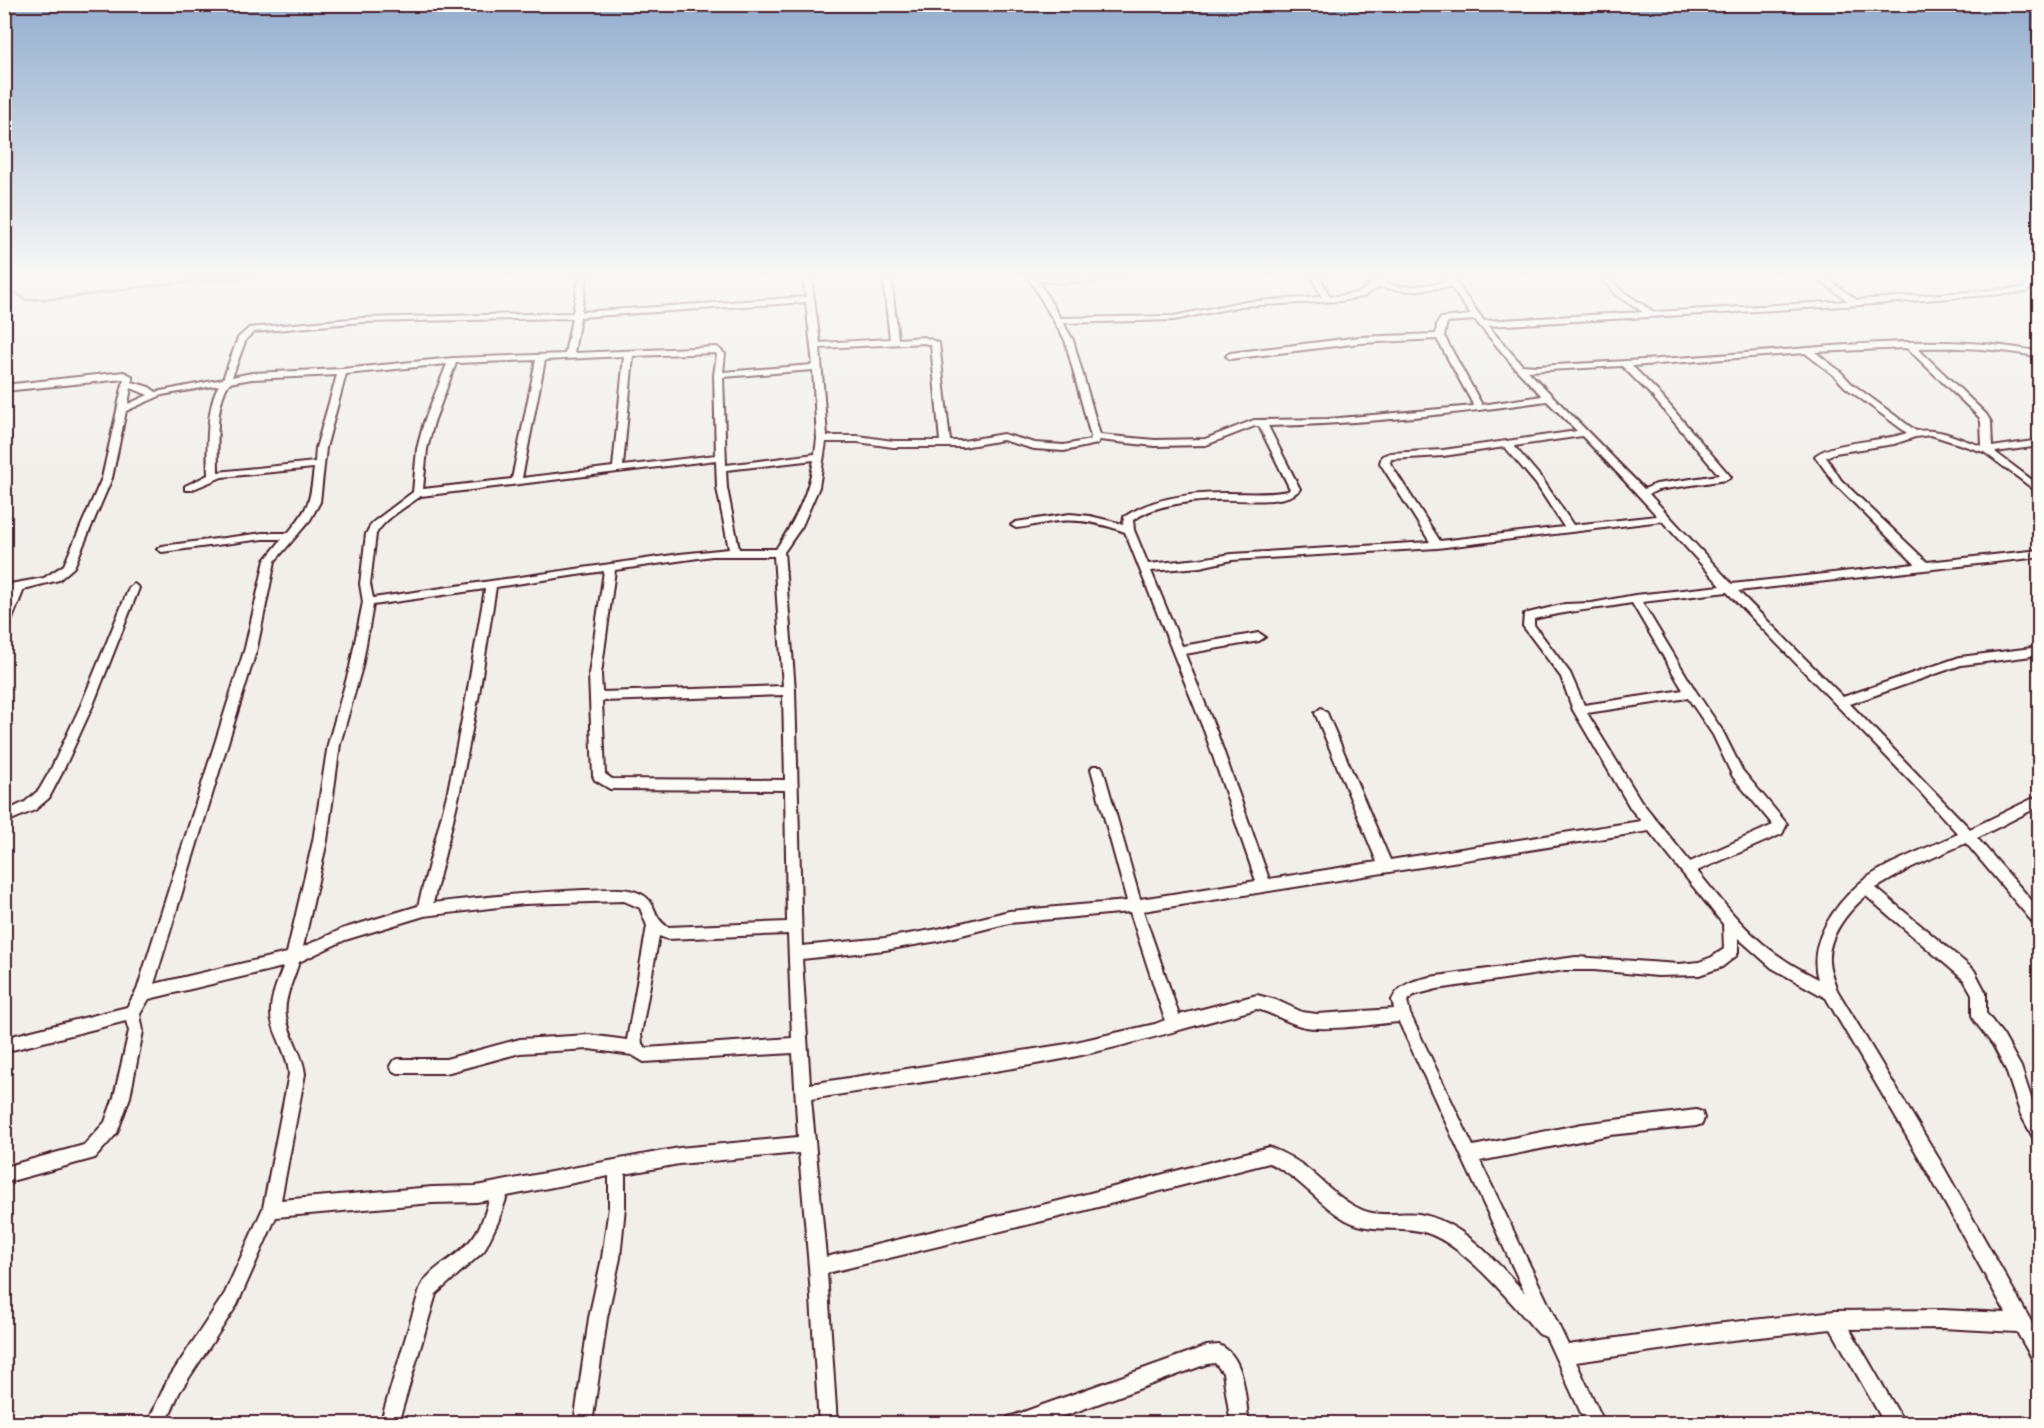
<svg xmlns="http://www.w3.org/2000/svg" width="2044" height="1428" viewBox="0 0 2044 1428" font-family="Dekko,sans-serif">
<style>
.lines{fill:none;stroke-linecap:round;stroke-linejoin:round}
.stream{stroke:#8b6f75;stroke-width:3}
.street-casing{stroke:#4a1f2b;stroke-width:4}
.street{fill:#fdfcf7;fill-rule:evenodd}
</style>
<rect width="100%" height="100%" fill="#f2efeb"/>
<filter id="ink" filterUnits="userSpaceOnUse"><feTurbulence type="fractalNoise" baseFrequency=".0167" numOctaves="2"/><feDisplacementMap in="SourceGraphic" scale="12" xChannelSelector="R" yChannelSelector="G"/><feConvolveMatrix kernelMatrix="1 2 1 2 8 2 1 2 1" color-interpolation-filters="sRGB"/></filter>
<g filter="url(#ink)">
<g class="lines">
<path class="stream" d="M4,292l12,1 10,7 41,-2 95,-14 94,-7"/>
<defs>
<path id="street" d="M579,277h8l-6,35 225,-15 -3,-20h8l9,66 70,-4 -7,-62h8l7,62 26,-2 15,6 11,98h13l40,-7 32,9 29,2 26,-5 1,-3 -26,-97 -37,-63 28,2 65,-2 -4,2 -61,4 -18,-3 22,38 114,-2 67,-14 81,-5 -10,-20h8l10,20 28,-4 14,-9 -8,-7c12,0 20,7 31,9 18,2 36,-2 53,-4l-4,-5h8l32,44 159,-9 -27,-17 -16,-18h8l14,14 32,21 194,-11 -33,-24h9l33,23 167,-12 4,-4 -7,-7h9l7,7 -11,8 -165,13 -373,21 34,39 15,1c74,-4 148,-8 222,-14 94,-7 187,-19 281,0v5c-45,-9 -78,-10 -123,-9l69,66 5,8 1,25 48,-7v6l-45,6 45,34v8l-56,-42 -53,-17 -16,2 -21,7 -59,9 -9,4 15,23 86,82 113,-12v7l-302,34 105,106 117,-40 80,-10v8l-79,10 -111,39 120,125 70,-34v11l-63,32 63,72v17l-5,-2 -69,-82 -54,24 -36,21 98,82 12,23v20l17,22 18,32 13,40 6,10v24l-6,-2 -13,-24 -15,-45 -13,-25 -19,-25 -2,-5v-21l-8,-14 -98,-84c-18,15 -39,41 -37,66 1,10 5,19 8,28l102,169 101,178v28l-6,-3 -17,-30 -75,-4 -92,1 55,95h-20l-54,-95 -116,13 -139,20 29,62h-19l-40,-87 -7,-3c-27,-30 -73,-88 -112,-101 -27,-9 -53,2 -81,-13 -28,-16 -47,-44 -77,-57l-210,54 -232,56 10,151h-18l-10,-157 -10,-114 -120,11 -54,10v33l-5,51 -13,60 -15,106h-18l15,-106 13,-60 7,-51v-31l-102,20 -9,26 -14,29 -48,43 -38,130h-18l40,-135c8,-20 31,-28 45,-43 14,-12 19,-29 24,-46l-13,2 -44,1 -156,14 -39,88 -58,88 -13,31h-19l20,-43 58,-88 38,-85 26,-134c-1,-22 -18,-43 -18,-60 -1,-16 7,-33 12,-47l-134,32 -9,15 3,17 -13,66 -13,36 -22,25 -91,25v-16l80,-22 21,-23 9,-25 15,-66 -3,-10 -122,31v-14l123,-31 10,-17 108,-342 20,-88 17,-21h-19l-101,13 -5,-3 5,-3 101,-13h25c22,-27 22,-31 26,-65l-92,9 -31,13h-6v-4l23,-11c-1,-24 -2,-69 11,-90l-57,10 -36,16 -14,67 -38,89 -15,13 -35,9 -14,35 -6,4v-18l9,-19 -9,2v-8l40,-7 20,-13 38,-87 22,-99 -120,12v-6l120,-13 8,4v6l17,5 7,5 67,-13 15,-41 11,-10 113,-10 211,-5zM1379,287l29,4 43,-4 20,28 -30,3 -4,6 -1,10 -76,3 -130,16 -4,3 4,3 130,-16 77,-4 37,67 -146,13 -74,1 -49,19 -50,1 -55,-5 -27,-95 -10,-17 111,-3 67,-14 98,-5 24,-4zM806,302l7,63 -90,7 2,-18 -8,-7 -143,6 6,-36zM572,318l-7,36 -112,4 -111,11 -90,4 -20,4 14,-38 8,-7 108,-10zM1475,320l41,49 26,27 -60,9 -38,-69 3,-14zM924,343l7,2 9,96h-47l-35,-5h-31l-7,-88zM1907,348l72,69 2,5 1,24c-25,-7 -39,-18 -66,-15l-65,-48 -10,-11 -26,-20zM715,353l2,1 -3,21 2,80 -93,11 10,-110zM1805,353l30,23 10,11 62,46c-25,9 -74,8 -92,23l20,28 80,80 -183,20 -83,-90 9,-4 68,-10 5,-3 -73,-85 -26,-26zM624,356l-11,111 -91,11 23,-118zM536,360l-24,119 -89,10 4,-40 7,-27 22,-59zM447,364l-23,58 -7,27 -4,43 -41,31 -6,11 -6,50 3,18 -13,65 -22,77 -15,97 -26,112 -133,31 103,-336 18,-87 35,-41 10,-18 6,-54 20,-74zM1622,366l30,30 67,79 -63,9 -12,5 -116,-118zM813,370l4,69 -2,15 -89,11 -3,-88zM337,375l-21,73 -1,14 -97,10c0,-28 -4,-65 11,-89l23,-4zM131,388l17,7 -20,9zM1547,401l30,30 -134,19 -53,3 -8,3 -2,7 50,79 -198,12 -32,5 -52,5 -14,-34 -1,-10c23,-16 54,-18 81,-20 22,-2 72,7 86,-11l-32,-63c94,-2 187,-12 279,-25zM1255,426h4l31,63 -2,2c-20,4 -41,2 -61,2 -34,0 -74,4 -103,24l-1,7 -33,-8 -20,-2 -54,8 -5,3 5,3c14,-1 28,-6 43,-7 23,-2 44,3 66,11l80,201 51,148 -116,18 -37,-130 -2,-3h-8l-2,3 36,132 -118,10 -71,18 -53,9 -83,8 -7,-256 -11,-138 18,-26 17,-39 7,-45h32l35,5h70l40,-7 31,9 30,2 33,-7 2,-4 56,6 51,-1zM1582,436c26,27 51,53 75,80l-84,9 -30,-45 -29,-34zM1505,447l31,37 28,43 -124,14 -50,-78 1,-4 52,-3zM716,460l1,28 12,61 -49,5 -307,44 -3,-14 6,-50c9,-16 30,-27 45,-38zM814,460c-6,35 -18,59 -38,89h-37l-12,-61 -1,-18zM1662,521l59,65 -86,9 -43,8 -27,1 -41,10 -1,12 38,51 12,33 58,99 10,12 -251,39 -63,-147 -6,-5 -6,5 62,149 -108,17 -52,-146 -32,-79 74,-13 6,-4 -6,-4 -77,13 -31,-75 49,-4 32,-7 205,-12zM712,556h62l9,130 -181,6 -1,-18 14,-104zM604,571l-15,103 4,102 2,4 15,9 175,1 2,132 -119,5c-18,-11 -9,-25 -29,-34 -17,-7 -37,-3 -55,-3 -51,2 -100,7 -151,13l27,-112 19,-97 17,-107zM485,589l-18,105 -19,97 -30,115 -76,23 -39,18 24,-106 13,-97 22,-77 11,-62zM1727,592l185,191 46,51c-28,13 -75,30 -98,49 -26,23 -53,60 -42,96 -12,-7 -25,-13 -36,-21 -35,-23 -59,-56 -85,-87l85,-37 5,-10 -45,-54 -20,-40 -27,-40 -53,-88zM1632,603l51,87 -99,15 -14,-32 -36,-48v-6c32,-8 65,-10 98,-16zM783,695l2,85 -173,-1 -7,-5 -3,-73zM1688,698l25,37 20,42 40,48 -83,37 -49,-61 -54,-88zM1649,831l74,93 1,25 -12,8 -13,5 -20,2 -103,-7 -139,19c-18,3 -37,6 -45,24l2,9 -77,5 -15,-2 -26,-12 -19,-5 -78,20 -36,-104zM624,901l16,7 7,18 -20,114 -38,-5 -69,4 -74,20h-48l-5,2 -3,5 3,5 5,2h48l74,-20 69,-4 43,6 12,7 149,-9 5,84 -119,11 -203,38 -44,1 -151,13 24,-126c-2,-21 -16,-37 -19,-58 -3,-16 8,-38 13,-54l46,-22 79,-24 100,-12zM1130,912l35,108 -10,4 -88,20 -257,40 -8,-125 83,-9 53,-9 71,-18zM788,934l4,104 -146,10 -4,-4 -1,-10 18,-98 8,3zM1738,938l34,30 54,30 101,173 79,142 -64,-3 -107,1 -120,13 -147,21 -88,-184 130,-26 86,-9 6,-2 2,-6 -2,-6 -6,-2 -114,14 -109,22 -63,-132 -3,-13 7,-6 23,-6 128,-19h29l63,6 42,-1 23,-8 14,-11 2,-4zM1257,1009c16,4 29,13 44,17 23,6 72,-2 98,-4l126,271c-28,-31 -63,-72 -106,-79 -19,-2 -41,4 -59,-5 -20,-9 -35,-26 -51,-39 -12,-10 -25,-17 -40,-23l-210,54 -233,56 -15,-158c85,-14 172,-24 257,-41 64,-13 126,-33 189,-49z
M134,584l5,4 -46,117 -31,68 -13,25 -14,12 -31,13v-11l21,-10 14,-12 11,-19 31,-66 48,-117z
M1219,1345c27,11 26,54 30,79h-18l-8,-51 -8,-10 -8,1 -165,60h-36l2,-7 7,-2 192,-69z"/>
</defs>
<use href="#street" class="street-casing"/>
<use href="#street" class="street"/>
</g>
</g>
<linearGradient id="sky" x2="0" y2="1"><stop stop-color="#94aece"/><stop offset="0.58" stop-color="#f9f8f6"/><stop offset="1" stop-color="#f9f8f6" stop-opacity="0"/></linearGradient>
<rect width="2044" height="477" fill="url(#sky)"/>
<rect width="2044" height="1428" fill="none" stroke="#fdfcf7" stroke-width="24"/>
<rect x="12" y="12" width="2020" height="1404" fill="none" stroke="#4a1f2b" stroke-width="2" filter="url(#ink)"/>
</svg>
